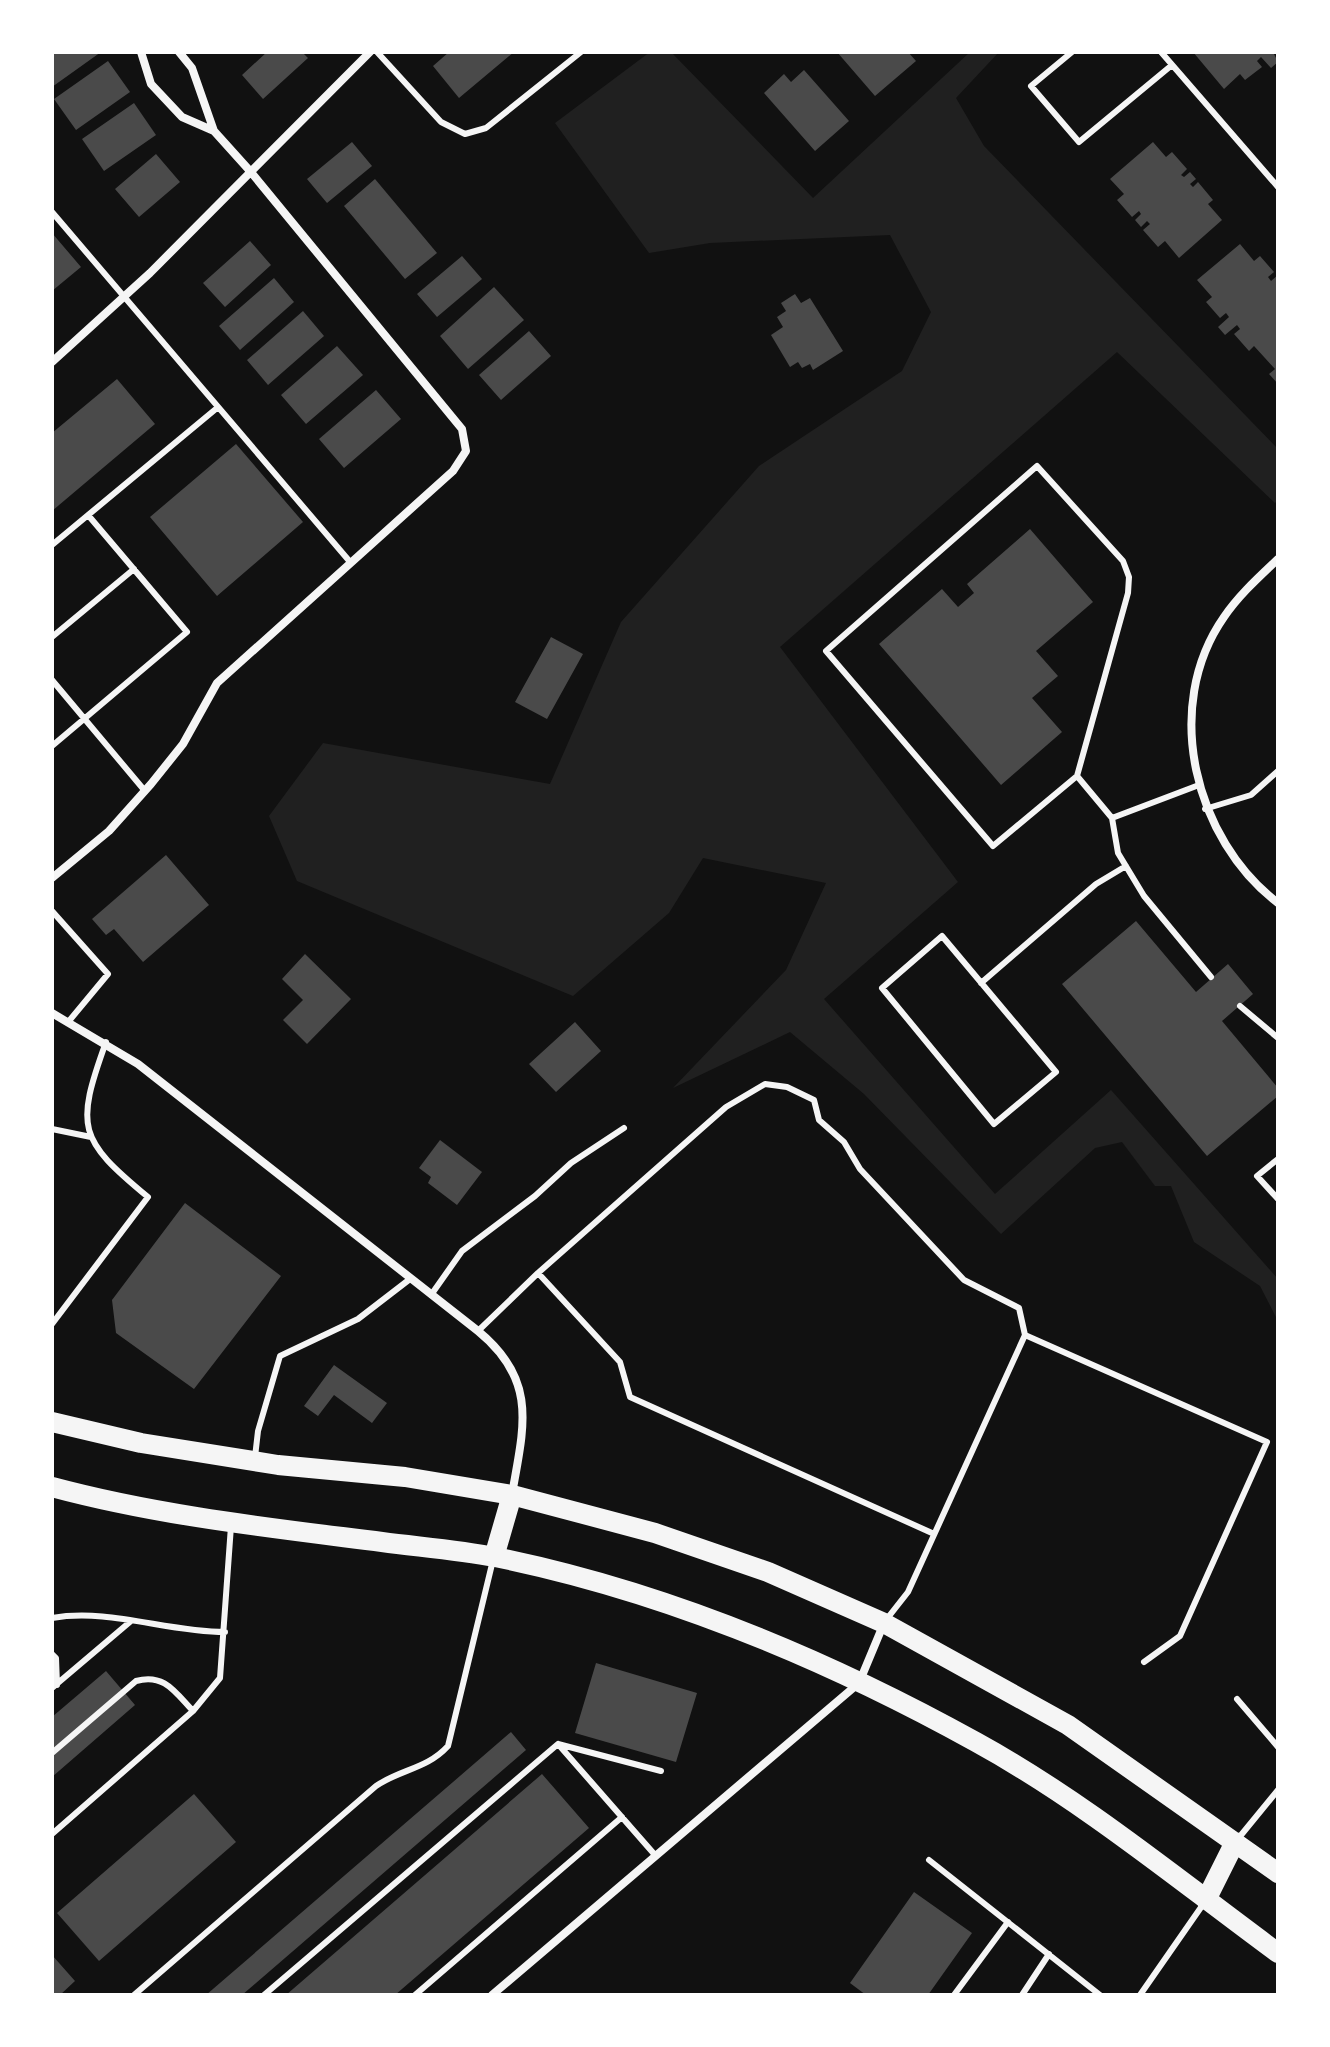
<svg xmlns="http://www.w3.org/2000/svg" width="1330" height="2047" viewBox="0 0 1330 2047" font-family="'Fira Sans',sans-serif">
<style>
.green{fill:#202020}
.building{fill:#4a4a4a}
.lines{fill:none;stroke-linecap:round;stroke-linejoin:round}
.service{stroke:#f5f5f5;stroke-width:6}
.minor{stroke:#f5f5f5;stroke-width:8}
.primary{stroke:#f5f5f5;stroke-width:20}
</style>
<rect width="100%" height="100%" fill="#111"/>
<path class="green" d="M650,52h21l142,146 157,-146h29l-43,46 28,48 294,303v51l-3,3 -158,-151 -337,295 178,235 -134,117 171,195 116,-104 167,189v42l-18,-35 -66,-44 -23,-56h-16l-33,-44 -27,6 -94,86 -137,-140 -74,-62 -117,56 113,-118 40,-87 -123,-25 -34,55 -96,83 -276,-115 -28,-65 54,-73 227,41 71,-162 138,-156 143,-95 29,-59 -41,-77 -180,8 -61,10 -94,-130z"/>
<path class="building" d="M52,52h49l-49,35z
M267,52h35l6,6 -45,41 -21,-24z
M449,52h65l-55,46 -26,-32z
M837,52h71l8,9 -41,35z
M1193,52h80l5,10 -7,6 -10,-11 -4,4 5,6 -17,13 -5,-6 -16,15z
M108,61l22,31 -54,38 -22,-31z
M804,70l45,51 -34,30 -51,-58 20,-19 7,8z
M134,103l22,32 -52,36 -22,-32z
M352,142l20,24 -45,37 -20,-24z
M1153,142l13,15 6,-5 15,17 -6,6 3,2 6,-5 6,7 -6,5 3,3 5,-5 15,18 -5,4 14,16 -43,38 -14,-17 -7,6 -15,-17 7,-6 -3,-3 -6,6 -6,-7 6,-6 -2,-3 -7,6 -15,-17 7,-6 -14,-15z
M156,154l24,28 -41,35 -24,-28z
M375,179l62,74 -32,26 -61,-73z
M52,233l29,34 -29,24z
M250,241l21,24 -46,42 -22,-24z
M1240,244l14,17 6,-5 14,16 -6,5 3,4 7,-6v109l-9,-10 6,-5 -21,-23 -5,5 -15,-17 6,-5 -3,-4 -12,10 -7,-8 11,-10 -3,-4 -6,5 -14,-16 6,-5 -15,-17z
M462,256l20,23 -45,38 -20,-23z
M274,278l20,24 -54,48 -21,-24z
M494,287l30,33 -56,49 -28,-33z
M795,294l6,9 9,-5 33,53 -30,19 -3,-6 -8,4 -4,-6 -8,5 -19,-32 12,-8 -6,-10 9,-6 -5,-8z
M303,311l21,25 -56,49 -21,-25z
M529,331l22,25 -50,44 -22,-25z
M337,346l26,29 -57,49 -25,-29z
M117,379l38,45 -103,87v-78z
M376,390l25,29 -57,49 -25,-29z
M236,444l67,78 -86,74 -67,-79z
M1030,529l63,73 -57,49 22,25 -26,22 30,34 -61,53 -122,-141 63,-55 16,18 16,-14 -7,-9z
M551,637l32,17 -36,65 -32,-17z
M166,855l43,50 -66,57 -29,-33 -8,6 -14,-16z
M1136,921l60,71 32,-28 25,30 -31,27 56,67v8l-71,60 -145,-172z
M305,954l46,45 -44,45 -24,-24 20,-20 -21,-21z
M575,1022l26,29 -45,41 -27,-28z
M440,1140l42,32 -25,33 -29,-22 3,-6 -12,-9z
M185,1203l96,73 -87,113 -78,-56 -4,-33z
M334,1365l53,38 -15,20 -38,-28 -16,21 -14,-10z
M596,1663l101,30 -21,69 -101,-29z
M106,1671l29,34 -83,72v-60z
M511,1732l15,18 -284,245h-36z
M542,1774l47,54 -194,167h-109z
M194,1794l42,48 -137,119 -42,-48z
M914,1892l58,41 -44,62h-62l-16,-12z
M52,1955l23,26 -15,14h-8z"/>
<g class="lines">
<path class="service" d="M377,52l64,70 24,12 21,-6 95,-76
M1072,52l-41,34 48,56 93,-77
M1161,52l117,135
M52,212l299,351
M1037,466l86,95 6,16 -1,16 -51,183 -84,70 -167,-195z
M52,545l165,-137
M52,637l82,-68
M52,680l93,111
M52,746l135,-114 -99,-117
M1077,776l35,42 6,35 26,43 67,81
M1205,809l46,-14 27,-24
M1112,818l87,-33
M52,911l56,63 -39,47
M942,936l114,136 -62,52 -112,-136z
M981,983l115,-99 30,-18
M1240,1006l38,32
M52,1129l39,8
M1278,1159l-21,17 21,23
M538,1273l188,-166 39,-23 22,3 27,13 5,20 25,22 16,27 104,111 55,28 6,27
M431,1295l31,-44 73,-55 36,-33 53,-35
M52,1324l96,-127c-70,-58 -73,-69 -42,-155
M478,1331l60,-58 82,89 10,35 302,136
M255,1457l3,-26 22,-75 78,-37 52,-40
M52,1618c57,-10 115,14 173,14
M886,1620l22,-28 117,-257 242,107 -87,194 -36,26
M52,1654l4,4 1,27
M52,1688l79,-67
M1237,1699l41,48
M52,1753l84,-72c28,-8 39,11 57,30
M52,1834l141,-123 27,-33 11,-152
M1237,1840l41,-50
M655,1855l-97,-111 103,27
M929,1860l171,135
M134,1995l242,-209c25,-17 51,-17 72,-40l45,-186
M264,1995l294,-251
M415,1995l207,-178
M954,1995l54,-73
M1022,1995l27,-41
M1140,1995l64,-92"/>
<path class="minor" d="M179,52l13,16 22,63
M52,362l98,-89 220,-221
M1278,559c-19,18 -39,36 -54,58 -63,90 -29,223 54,286
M52,878l57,-47 42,-47 32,-40 34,-61 236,-212 13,-20 -4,-22 -212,-258 -36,-40 -32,-14 -31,-33 -10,-32
M52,1013l86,51 340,267c60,49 46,95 34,163
M492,1995l367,-312 25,-60"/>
<path class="primary" d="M52,1422l89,21 137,22 127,12 107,18 143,38 113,39 116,51 184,102 210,148
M52,1487c108,29 220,41 330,55 38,5 76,8 113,15 168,34 331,102 481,185 106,58 204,139 302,211
M494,1557l18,-62
M1206,1900l29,-58"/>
</g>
<rect width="1330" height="2047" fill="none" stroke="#ffffff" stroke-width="108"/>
</svg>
